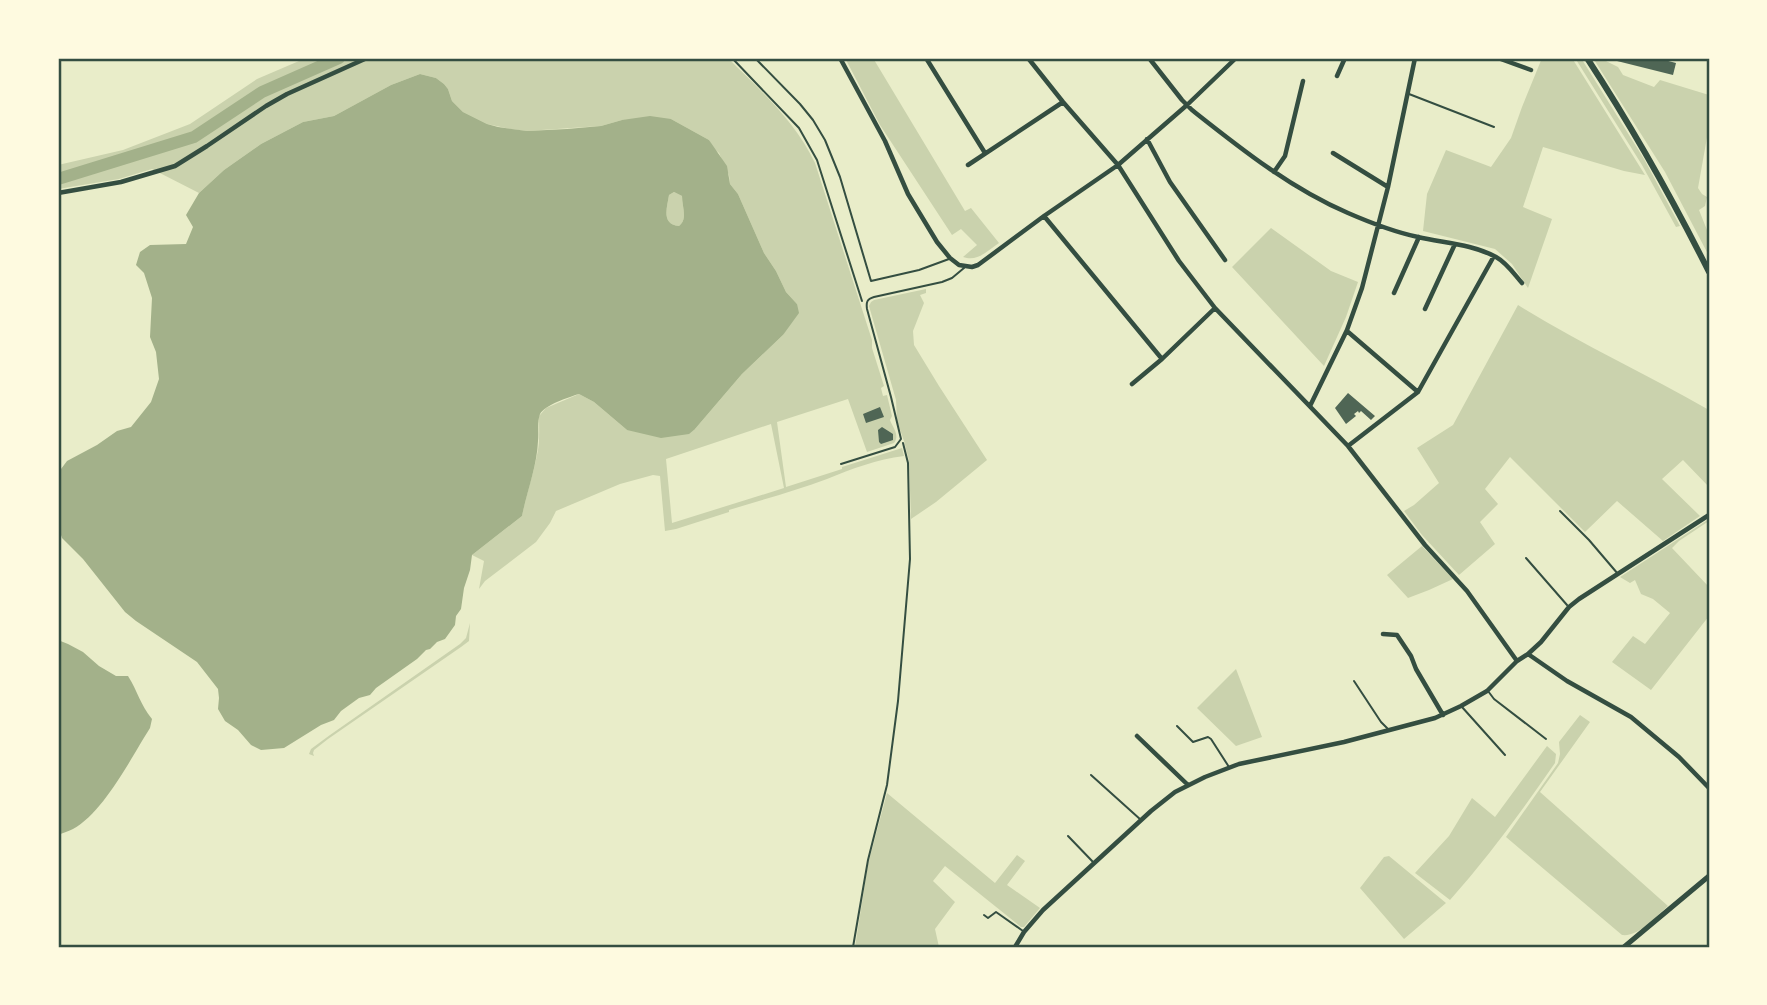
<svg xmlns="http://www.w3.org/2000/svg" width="1767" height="1005" viewBox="0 0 1767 1005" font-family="'Crimson Pro',serif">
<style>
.green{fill:#cad2ad;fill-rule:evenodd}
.water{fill:#a3b18a;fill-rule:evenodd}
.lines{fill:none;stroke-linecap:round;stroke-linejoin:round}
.river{stroke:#a3b18a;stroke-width:12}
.building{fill:#4f6655}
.path{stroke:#344e41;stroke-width:2}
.service{stroke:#344e41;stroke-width:2}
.minor{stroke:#344e41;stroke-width:4.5}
.tertiary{stroke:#344e41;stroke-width:5}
.secondary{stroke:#344e41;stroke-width:6}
.neatline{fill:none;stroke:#344e41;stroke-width:2.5}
</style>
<rect width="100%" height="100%" fill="#e9edc9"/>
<path class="green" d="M306,58h422c32,32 67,63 87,105l57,177v8l12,38 -3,2 2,8 4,-1 5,21 -2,4c3,8 10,15 4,23l-27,9 -19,-53 -71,23 9,65 56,-18v-2l60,-19 2,8c-27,3 -52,13 -77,23 -32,12 -66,21 -98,31v2l-53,17 -11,2 -5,-55 -7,-1 -33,9 -64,27 -6,12 -14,19 -51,39 -6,8 5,-28 -12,-6 50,-39c4,-21 11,-40 15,-61 3,-12 2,-27 2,-39l7,-8 33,-14 15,8 33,28 68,-1 47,-55 41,-39 14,-31 -11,-12 -10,-21 -12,-18 -26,-59 -8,-10 -1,-9 -10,-22 -6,-5 -4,-8 -38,-21 -49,1 -21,6 -74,5 -17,-2 -23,-5 -24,-12 -11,-11 -4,-12 -4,-5 -8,-6 -16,-4 -29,11 -57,31 -31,6 -42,22 -37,26 -25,23 -47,-24 -33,10 -61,10v-24l65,-15 67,-26 67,-45zM771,424l13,64 -112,35 -6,-64z
M845,58h28l92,153 6,-3 28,35c-12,8 -21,19 -36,14l14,-12 -16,-16 -9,6 -72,-110z
M1542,58h30l73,117 -21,-4 -81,-24 -20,60 29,12 -24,69 -16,-24 -17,-15 -72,-18 4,-37 19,-44 45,17 20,-29 11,-31z
M1575,58h6l63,101 36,67 -4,1 -34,-62z
M1593,58h13v3l12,6 5,8 31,12 6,-7 49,15v31l-11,62 4,6 5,3 -2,9 -6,4 10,25v21l-44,-84z
M674,192l8,4c0,11 6,23 -3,30 -18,-2 -12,-18 -10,-31z
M1271,228l60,43 27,11 -12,35 -22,49 -92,-99z
M926,289v4l-6,2 4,8 -11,28 1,14 25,41 48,74 -51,42 -25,17 -2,-58 -5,-20 -7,-20 -1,-21 -27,-94 2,-4 3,-2z
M1518,305c62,39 129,69 191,105v77l-26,-27 -21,19 38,37 -37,25 -46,-40 -32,31 -75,-75 -25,32 13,15 -18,18 15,22 -36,31 -37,-40 -18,-24 10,-6 25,-22 -22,-35 36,-23z
M1709,519v2l-30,20 -7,7 37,39v29l-58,74 -39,-28 21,-26 12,8 25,-31 -17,-14 -12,-5 -6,-14 -5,3 -10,-6z
M1422,546l31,33 -24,11 -21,8 -21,-23z
M470,623l-1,18 -8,6 -133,92 -14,11 -1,3 1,3 -5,-2 2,-5 19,-14 130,-91 6,-6z
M1236,669l26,68 -26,9 -39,-38z
M1580,715l10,7 -50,70 128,114c-12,10 -29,31 -46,29l-116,-98 52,-74 2,-9 -1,-12z
M1547,746l9,8 -1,9c-33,48 -67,94 -105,137l-35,-27 34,-37 23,-38 23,19z
M887,793l108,90 22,-28 8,6 -18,24 33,23 -16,19h-3l-76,-61 -12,15 22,21 -20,27 4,18h-84l13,-83z
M1389,856l57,47 -42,36 -44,-51 24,-31z"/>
<path class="water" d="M420,74l16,4 8,6 4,5 4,12 11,11 24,12 11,3 29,4 40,-2 34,-3 21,-6 28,-4 21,3 38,21 18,26 3,18 8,10 26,59 12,18 10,21 11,12 2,9 -16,22 -41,39 -47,55 -6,5 -28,4 -34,-8 -33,-28 -15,-8c-10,3 -34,11 -39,20 -3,7 -1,20 -2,27 -1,25 -11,50 -16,75l-50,39 -2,15 -6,18 -3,21 -5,7 -1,9 -10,14 -8,3 -7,7 -4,1 -9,9 -41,29 -6,7 -11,3 -18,13 -7,9 -13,5 -37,23 -23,2 -10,-5 -13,-15 -13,-9 -7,-12 1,-11 -1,-9 -21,-27 -61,-41 -11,-9 -42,-53 -21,-21 -4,-12v-53l9,-12 30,-16 20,-14 14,-4 20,-25 8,-23 -3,-27 -6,-15 2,-39 -8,-25 -8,-8 4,-13 10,-7 36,-1 7,-17 -7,-12 13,-22 25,-23 37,-26 42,-22 31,-6 57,-31zM674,192l8,4c0,11 6,23 -3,30 -18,-2 -12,-18 -10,-31z
M58,640l10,4 15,8 16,14 17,10h12c10,16 12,28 24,43l-2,9c-19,30 -46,84 -77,101 -4,2 -10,4 -15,6z"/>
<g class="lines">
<path class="river" d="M58,179l136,-42 68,-45 77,-34"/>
</g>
<path class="building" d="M1617,58h40l19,5 -3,12 -56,-14z
M1348,393l27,23 -4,4 -10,-9 -2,2 -1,-2 -4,3 2,2 -10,8 -11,-16z
M880,407l4,10 -18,6 -3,-9z
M882,427l11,7v6l-12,4 -2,-2 -1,-12z"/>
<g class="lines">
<path class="path" d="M732,58l67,70 18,32 45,141
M853,947l15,-87 19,-75 11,-84 12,-142 -2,-96 -5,-20"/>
<path class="service" d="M755,58l45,46 13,16 12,20 15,37 31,104 48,-11 30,-11
M1409,94l85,33
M841,464l54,-17 6,-8 -10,-42 -24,-88c-1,-7 0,-10 7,-12l68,-15 10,-4 12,-10
M1560,511l29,29 29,34
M1526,558l41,47
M1354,681l27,41 7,7
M1488,691l6,8 52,40
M1462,707l43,48
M1177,726l16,16 15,-5 3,2 18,28
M1091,775l50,45
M1068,836l26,27
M984,915l4,3 8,-6 27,19"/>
<path class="minor" d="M840,58l45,83 23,53 29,48 13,16 9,7 13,2 6,-2 66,-49 74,-51 69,-60 49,-47
M926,58l59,95
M1028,58l35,44 55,63 61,96 36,47 133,138 77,99 42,46 50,70
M1149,58l33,42 10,10c48,38 98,78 156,103 23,10 46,19 70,24 26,6 54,7 78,20 11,6 18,17 26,26
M1498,58l33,12
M1337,76l8,-18
M1147,139l23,43 55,78
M1333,153l55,34
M968,165l95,-63
M1274,172l11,-16 18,-75
M58,193l63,-11 54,-16 32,-20 59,-40 21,-12 80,-36
M1044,216l118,143
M1394,293l25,-56
M1425,309l30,-65
M1347,331l71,61
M1132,384l30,-25 53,-51
M1310,406l37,-76 15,-42 26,-101 27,-129
M1348,446l70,-54 76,-136
M1383,634l14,1 14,21 5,13 27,46
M1528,654l39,27 64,36 48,40 30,31
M1137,736l51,49
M1015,947l9,-15 19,-22 108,-99 24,-19 30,-15 34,-13 105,-22 91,-24 26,-12 26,-15 30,-30 11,-7 13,-12 28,-35 10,-8 130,-84"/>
<path class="tertiary" d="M1624,947l85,-71"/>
<path class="secondary" d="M1587,58c45,69 85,140 122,214"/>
</g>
<rect width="1767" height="1005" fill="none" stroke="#fefae0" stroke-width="119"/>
<rect x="60" y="60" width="1648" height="886" class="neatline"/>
</svg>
